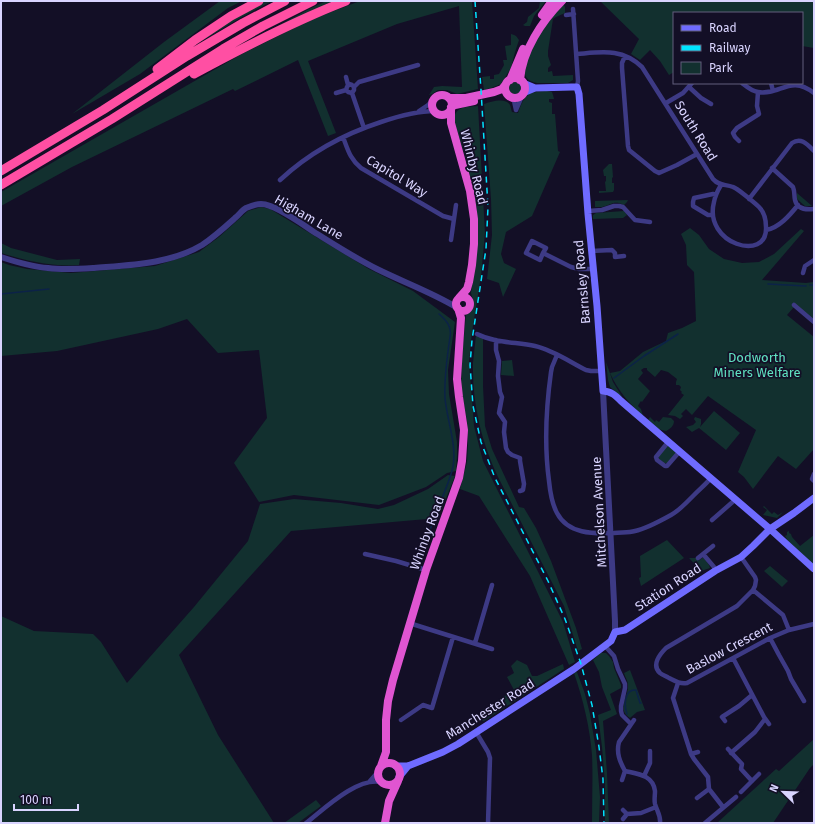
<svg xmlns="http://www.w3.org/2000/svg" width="815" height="824" viewBox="0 0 815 824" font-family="'Fira Sans',sans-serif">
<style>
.green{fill:#12302f}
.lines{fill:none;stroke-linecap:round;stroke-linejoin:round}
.stream{stroke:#0c2248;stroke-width:1.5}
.minor{stroke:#3d3a85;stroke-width:4.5}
.tertiary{stroke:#3d3a85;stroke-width:6}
.secondary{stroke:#6f6bff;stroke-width:7}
.trunk{stroke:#e055d1;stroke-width:8}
.motorway{stroke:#ff4fa3;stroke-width:9}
.rail{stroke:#00e5ff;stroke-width:1.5;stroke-dasharray:6 5;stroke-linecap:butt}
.labels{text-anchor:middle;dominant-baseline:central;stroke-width:3.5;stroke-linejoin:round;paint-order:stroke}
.street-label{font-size:13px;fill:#d9d4ff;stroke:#130f26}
.park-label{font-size:13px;fill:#5fe0c0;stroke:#130f26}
</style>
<rect width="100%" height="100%" fill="#130f26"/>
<path class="green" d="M220,1h22l-14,7 -88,66 -68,40 92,-72z
M263,1h9l-32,17 -40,24 20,-15z
M326,1h13l-91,41 61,-33z
M360,1h112l6,88 -21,5 -10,-4h-9l-6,4 -3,1 5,-8 8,-1 20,1 -3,-81 -62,18 -89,37 28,72 -8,3 -30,-76 -63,31 -2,-2 -161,78 -71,39v-14l239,-137 70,-35z
M540,1h6l-12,15 -4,10h-5l-2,-1 4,-3 1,-5 11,-9z
M600,1h214v47l-12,-2v-33h-128v59l-5,3 -9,-14 -10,-11 -10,10 -9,-6 8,-15z
M563,4l2,3v6l-9,4 -3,2 -5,32v5l3,9 -3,3v4l4,-1 1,5 20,-1v5l-5,3h-31c-5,-1 -11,-3 -12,-9 -2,-9 12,-37 18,-45 6,-9 13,-17 20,-25z
M511,34c5,1 6,3 8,6l-4,12 -4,16 -10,16 -10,4 -7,2 -2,-13 8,-1v3h4v-4l5,-1 5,-9 -1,-5h4l-2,-14 6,-1z
M509 88a6 6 0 1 1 12 0a6 6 0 1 1-12 0Z
M547,91l5,1 1,3 1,4h-5v3l3,1v11h3l3,37 2,1 -28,64 -26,16 -5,22 3,9 12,6 -13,28 -4,-14 -12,-4 5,-44 -1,-36 -7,-95c7,-2 21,-7 26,1 1,2 1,5 2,7l6,1c7,-19 9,-21 29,-22z
M478,106l7,127 -4,43 -9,56 -3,30 5,64 9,35 80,161 12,40 -6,3 -39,-89 -51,-80 -19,-7 7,-27 1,-20 -1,-21 -6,-33 1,-31 4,-42 5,-7 2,-8 -2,-7 6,-43v-41l-9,-43 -14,-46c1,-14 12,-13 24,-14z
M609,164h3l1,13 -1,1v5h2v7l-1,2 -14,1v-2h7l-1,-9 1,-1v-5h-2l-1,-6z
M797,193l15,13h-7l-8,-7z
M628,200l-1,2 -3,3c-11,-5 -12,0 -22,2 -2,0 -5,0 -7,0v-6z
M261,207l9,2 99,60 44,22 42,31 -7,48 1,24 8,48v14l-1,15 -9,2 -21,14 -47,18 -85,-10 -35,7 -25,-39 33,-45 -8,-68 -41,3 -31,-34 -29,10 -101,22 -56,5v-94l8,3 18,4 44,4 84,-7 44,-14 20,-15 29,-26z
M624,211l3,4 -4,3 -30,1v-4l3,-2z
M690,228l9,7 10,14 15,10 18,4 17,-1 15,-8 27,-25 3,2 -42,49 44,3 8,-1v38l-20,-13 -7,8 27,22v112l-18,20 -18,-13 -25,33 -9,-12 -6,-5 18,-42 -48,-34 -16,19 -6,-6 -5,5 2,2 -3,3 -5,-3 -7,-1 16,-20 -3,-2 1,-1 -2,-2 1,-3 -2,-2h-3v-3l1,-3 -9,-7 -7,-2 -6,7 -8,-7v-2h-3l-3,2 2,3 -5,6 12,12 -8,11 -1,-1 -2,3 -1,2 3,3 2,7c-14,-13 -25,-25 -33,-43l10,-2 23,-19 23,-11 2,-8 14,-5 14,-7 -2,-49 -7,-7 -1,-20 -5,-11z
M1,243l10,5 46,12 23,-1 -1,6c-27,2 -52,-4 -78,-12z
M476,335l7,3v48l2,40 7,23 27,58 5,1 12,20 15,33 25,67 6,21 -4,2 -14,-45 -66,-129c-17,-36 -26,-75 -25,-114 1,-10 2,-19 3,-28z
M512,360l2,16 -13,-1 1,-14z
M606,362l7,20 10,16 -13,-11 -2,-7z
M714,411l26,22 -14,17 -27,-22 -7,4 -6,-5 7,-2 3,-3 -2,-3 1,-2 6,2v5l-1,3z
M650,417l5,5 1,-2 3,2 4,-5 8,1 3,3c0,5 -4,8 -8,10l-8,-2 -10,-9z
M667,445l10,8 -10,10h-3l-5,-4v-3z
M448,475l7,1 -17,42 -147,13 -112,124 39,80 56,88h-273v-207l33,15 59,3 8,8 26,41 67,-76 54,-66 12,-37 34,-5 47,4 37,6 16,-4 34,-16z
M764,506l8,8 2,-2 4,3 5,-3 -6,6 -14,-3 4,-5 -4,-3z
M789,531v2l2,1 1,3 8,9 14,-11v30l-26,-24 -3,-5 2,-1v-3z
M667,540l17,18 -43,28 -2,-8 2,-1 -1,-21z
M689,558h7l2,3 4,-3h2l5,7 1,3 -9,3z
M770,566l18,15 -6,6 -18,-16z
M601,653h5l3,3 4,6 1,6 7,17v3l-11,6 7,20 -14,7 4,52 2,50h-4v-40l-3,-36 -4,-32 13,-5 -9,-23 -3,-15 -6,-12z
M517,660l10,5 5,11h5l26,-12 1,5 -80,52h-7l4,-10 33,-21 -7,-13 7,-4 -3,-7z
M630,670l15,40 -8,2 -7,6c-14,-8 -1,-22 -2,-33 0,-4 -3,-8 -4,-12z
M577,672l8,22 5,20 6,36 4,47 -1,26h-7c0,-23 1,-46 0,-68 -2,-27 -9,-56 -18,-82z
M814,739v25l-4,4 -37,55h-56l59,-54 3,2z
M316,800l5,6 -23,17h-14z"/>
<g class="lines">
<path class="stream" d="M768,284l38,2
M810,285h4
M1,294l48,-5
M614,378l30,-22 34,-22
M424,547c5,-14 10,-29 16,-43 4,-12 10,-24 13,-37 4,-23 -6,-46 -8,-69 -1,-20 2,-41 5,-61 2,-10 -3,-16 -11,-23
M627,714c-3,-8 -3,-25 9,-24l4,13h1"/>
<path class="minor" d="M573,9l5,72 -1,6
M566,15l8,-1
M577,54c25,-2 45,-6 65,13l71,112c6,7 12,5 20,8 4,1 23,17 26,20 5,5 7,13 7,20 2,36 -63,17 -52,-25 1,-6 4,-12 7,-17
M625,56l-3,7v5l6,78 1,4 26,21 4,2 18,-8 20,-11
M346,77l2,8
M742,83c5,4 9,8 16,9 22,4 32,-18 56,1
M771,83l2,8
M354,87l5,-5 7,-2 52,-15
M689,87l12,11 10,6
M336,93l10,-3
M352,93l-4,-1 -2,-2 1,-3 2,-3 3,1 2,2v3l-2,3 12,35
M511,98l3,3 2,9
M666,103l17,-10 9,-10
M516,110l6,-14
M419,111l9,-6 7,-7
M343,137c5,13 7,22 18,31l82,48 11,3
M739,141l-4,-4 -2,-4 4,-5 22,-14 -2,-8 1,-14
M772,168l21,19c2,5 1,9 2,13 2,9 11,10 19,9
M280,180c29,-27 64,-46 101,-58 18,-6 35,-11 54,-11
M749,199l43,-56c9,-6 15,1 22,8
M588,211l14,-1 12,-4h5l4,1 12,13 15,2
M713,215h-5l-15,-9v-4l1,-4 19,-4 3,1
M766,230c13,-2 24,-15 32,-25
M451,240l5,-35
M591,251l21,-1 3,3v4l9,-1
M543,253l-3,7 -14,-7 6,-12 14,7 -3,5 28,14 8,2h14
M803,273l2,-7 9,-6
M794,305l20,17
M477,334c18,9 39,8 58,12 18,4 35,16 51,24l5,1h11
M496,340v10l3,11 -1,15 2,16 2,5 -3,16 6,9 -1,10 2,16 2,4 4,3 8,3v3l4,23 -1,6 -3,1
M557,355l-5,12 -1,5c-5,36 -7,72 -2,109 1,10 3,23 8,32 11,21 36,21 57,20 7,-1 14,0 21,-2 10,-2 27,-11 36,-16 9,-5 16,-13 23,-20 6,-6 12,-11 17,-17
M669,441l-13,16 1,3 8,6h2l13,-15
M814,474l-2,5 2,2
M712,520l24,-21
M365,554l31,7 30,9
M703,554l11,13 1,4
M741,557l14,20 1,3 -1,6 -2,4 -16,16 -71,42c-6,6 -15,17 -6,25 2,2 6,3 9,5 6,3 10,6 18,5l83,-45 19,-8 25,-6
M698,558l15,-12
M753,590l30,25 6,15
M409,623l83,26
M770,638l9,17 9,16 3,8 13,22
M475,643l17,-58
M605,646l9,10 4,13 7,15v4l-4,18v5l1,4 9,9
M733,658l31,59 5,7
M678,683l-5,15 18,56 3,5 14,18 1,12 14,18
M401,720l22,-15 9,3 21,-71
M725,721l-3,-4 17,-11 13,-11
M476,732l12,20 2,6 -2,65
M728,749l14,15 -1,5 11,12
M731,753l24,-21 10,-13
M691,754l7,-2
M625,771c13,3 28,4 30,20 0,5 -1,9 0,13 2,7 6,12 5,19
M644,776l6,-13v-12
M622,780l3,-9c-5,-9 -9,-18 -6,-29l15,-22
M370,781l7,-8 2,-4
M741,792l18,-18
M697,798l12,-9
M627,814l14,-1 15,-6
M623,819l4,-5 -4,-4
M306,823c18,-14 51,-46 75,-41
M705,823l31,-26"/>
<path class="tertiary" d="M1,257c15,5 31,10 47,11 15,2 30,1 46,0 36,-3 76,-4 108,-23 12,-8 23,-18 33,-27 4,-3 7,-8 11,-10 5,-2 10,-4 15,-4 14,0 41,20 53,28 21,13 41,26 63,37 26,13 54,23 79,38
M603,391l12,230v11"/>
<path class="secondary" d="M523,83l12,5
M523,93l12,-5 37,-1h5l2,7 9,120 9,92 6,85c8,0 13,5 18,10l149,128 44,40
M396,766h12l35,-14 15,-8 116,-75 37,-28 4,-9 10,-2 90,-59 26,-14 12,-11 17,-17 24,-16 20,-15
M399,777l9,-11"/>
<path class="trunk" d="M542,15l10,-14
M505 88a10 10 0 1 1 20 0a10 10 0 1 1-20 0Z
M510,80l13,-31
M520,80c2,-29 22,-59 42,-79
M432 105a10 10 0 1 1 20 0a10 10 0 1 1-20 0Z
M449,98h17l28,-6 8,-3 4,-5
M451,107l4,-2 19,-4
M451,109v14l19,68 4,28v25l-2,21 -3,17 -2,7 -8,9
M456 304a7 7 0 1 1 14 0a7 7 0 1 1-14 0Z
M378 774a11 11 0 1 1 22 0a11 11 0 1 1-22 0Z
M381,766l5,-14v-32l2,-19 5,-21 33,-110 33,-92 3,-17 2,-31 -5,-33 -2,-18 4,-61 -3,-10
M385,823l4,-22 9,-20"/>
<path class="motorway" d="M157,69l38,-29 36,-24 28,-15
M194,74c50,-27 100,-53 152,-73
M1,171l102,-61 84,-54 56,-33 42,-22
M1,185l111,-66 111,-70 40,-23 50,-25"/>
<path class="rail" d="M475,1l6,89 7,117 -2,42 -14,91 -2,25 3,41 8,36 14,36 53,103 17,38 16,45 11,41 7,42 4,32 1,44"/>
</g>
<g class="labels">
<g class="street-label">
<text transform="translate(696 131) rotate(58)">South Road</text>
<text transform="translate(474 167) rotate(76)">Whinby Road</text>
<text transform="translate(397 176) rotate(31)">Capitol Way</text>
<text transform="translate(309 217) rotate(30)">Higham Lane</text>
<text transform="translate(582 282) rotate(-95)">Barnsley Road</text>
<text transform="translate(599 512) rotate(-93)">Mitchelson Avenue</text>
<text transform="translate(427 533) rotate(-70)">Whinby Road</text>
<text transform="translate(668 587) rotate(-33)">Station Road</text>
<text transform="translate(729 648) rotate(-28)">Baslow Crescent</text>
<text transform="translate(490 709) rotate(-32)">Manchester Road</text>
</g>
<g class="park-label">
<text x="757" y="357">Dodworth<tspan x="757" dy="15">Miners Welfare</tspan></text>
</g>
</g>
<rect width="815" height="824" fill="none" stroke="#d9d4ff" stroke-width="4"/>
<rect x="673" y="12" width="130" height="72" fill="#130f26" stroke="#625e7d"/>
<rect x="681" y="25" width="20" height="6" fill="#6f6bff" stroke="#625e7d"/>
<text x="709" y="32" font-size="12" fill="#d9d4ff">Road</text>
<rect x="681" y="45" width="20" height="6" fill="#00e5ff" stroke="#625e7d"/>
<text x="709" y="52" font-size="12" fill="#d9d4ff">Railway</text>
<rect x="681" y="62" width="20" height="12" fill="#12302f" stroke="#625e7d"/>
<text x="709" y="72" font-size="12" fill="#d9d4ff">Park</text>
<g transform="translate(783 792) rotate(293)" stroke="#130f26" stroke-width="3" paint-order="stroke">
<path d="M0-3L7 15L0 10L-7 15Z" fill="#d9d4ff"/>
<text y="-6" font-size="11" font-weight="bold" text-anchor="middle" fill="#d9d4ff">N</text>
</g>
<path d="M14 804v6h64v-6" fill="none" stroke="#d9d4ff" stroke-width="2"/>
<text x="20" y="804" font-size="12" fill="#d9d4ff" stroke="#130f26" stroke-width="3" paint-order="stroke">100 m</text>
</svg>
